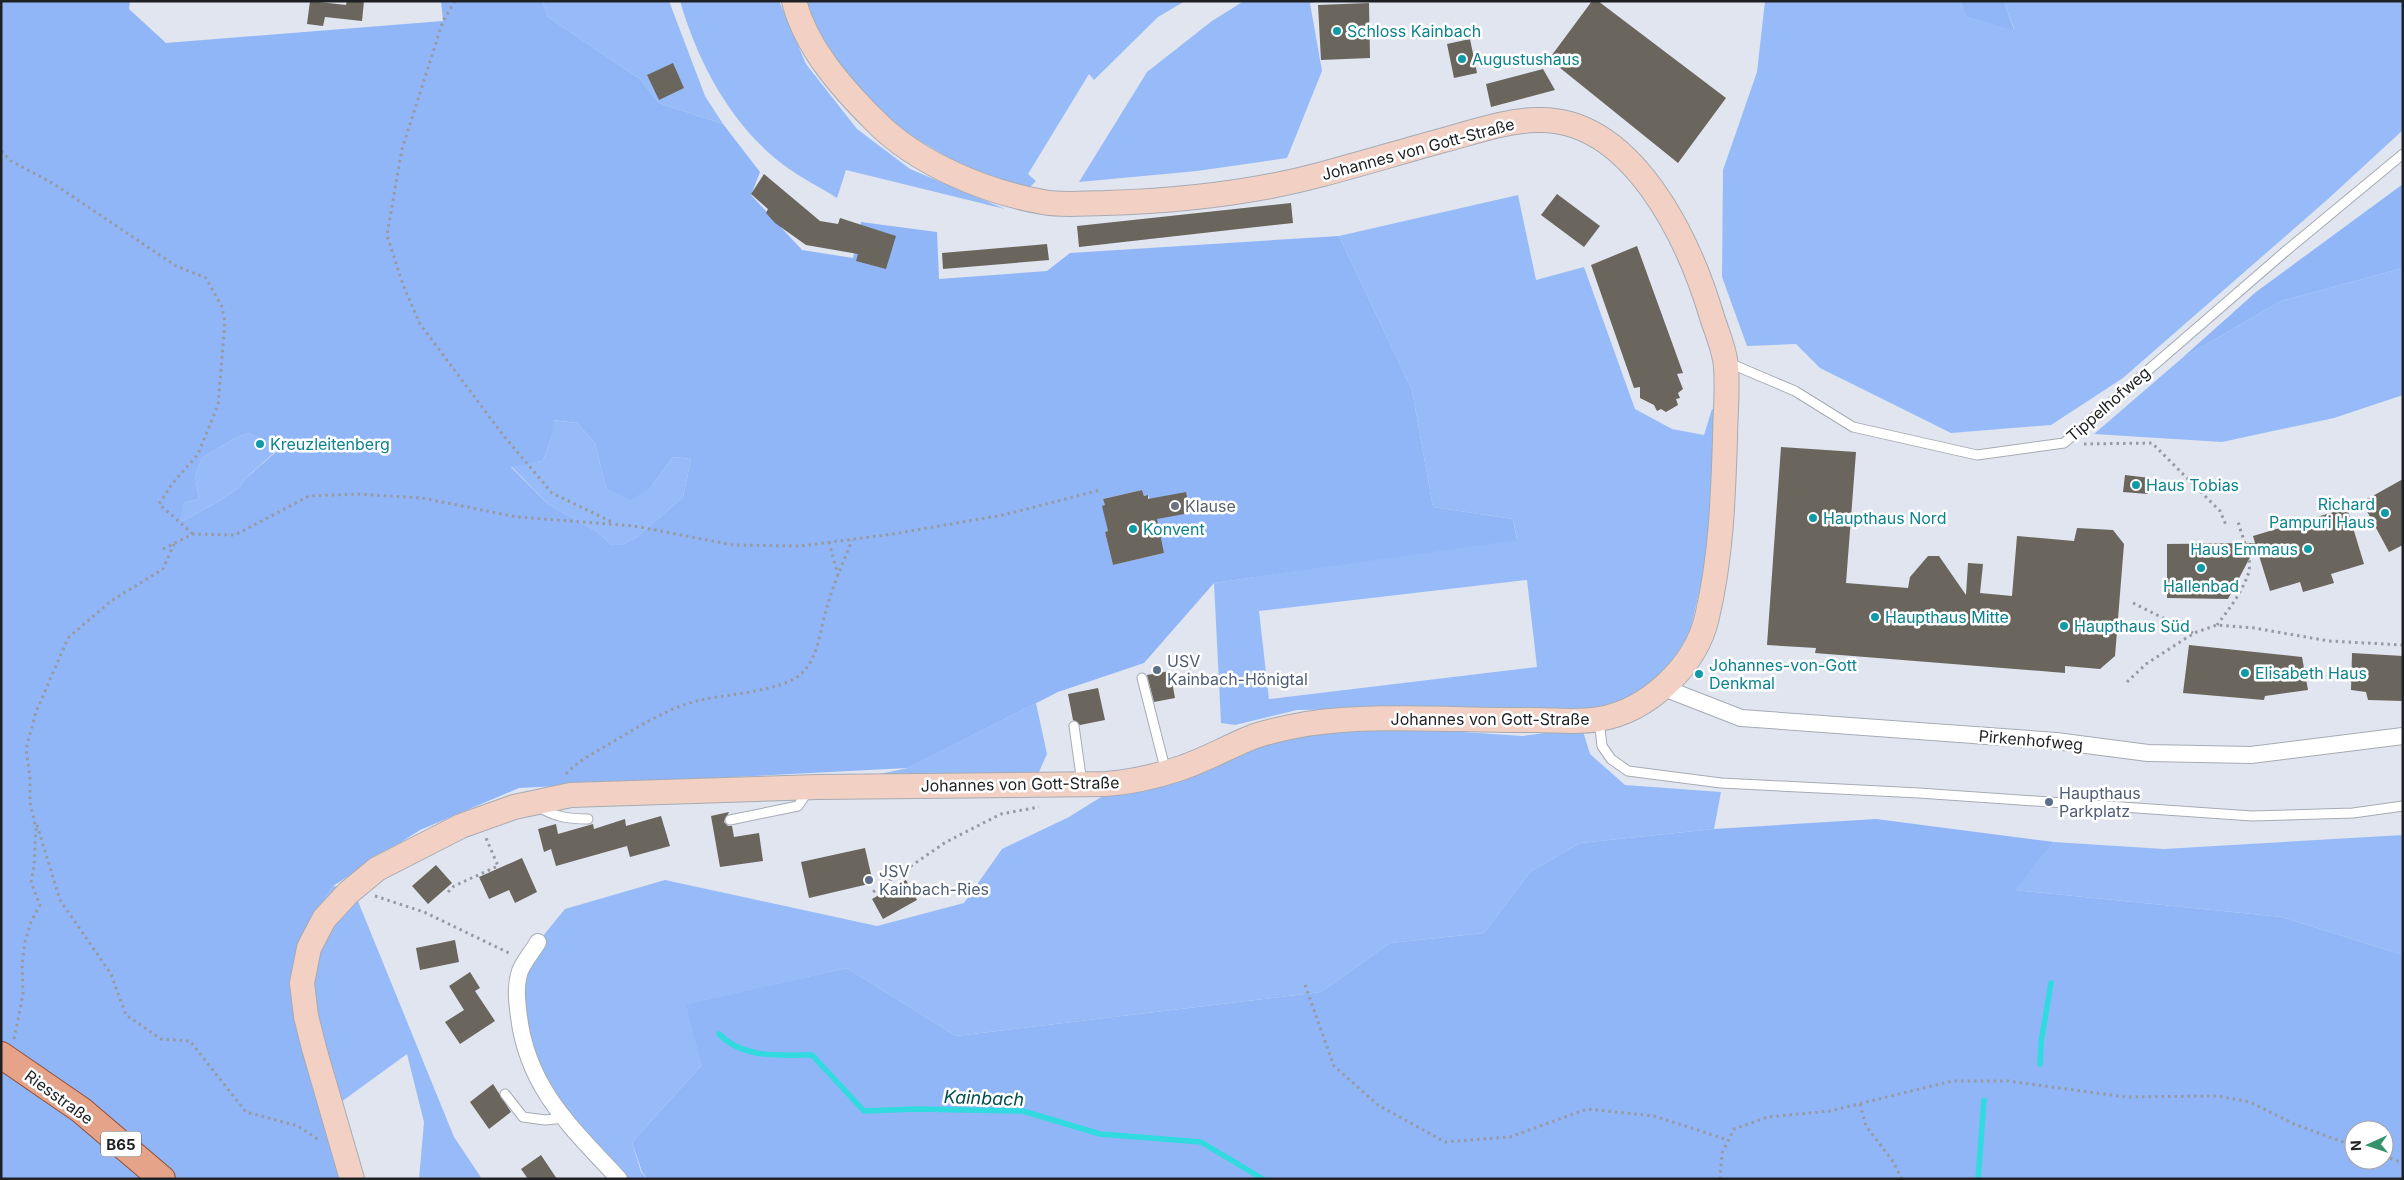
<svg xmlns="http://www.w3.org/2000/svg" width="2404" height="1180" viewBox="0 0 2404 1180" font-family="Inter,sans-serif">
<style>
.green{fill:#97bbf8;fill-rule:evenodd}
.forest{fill:#90b6f8;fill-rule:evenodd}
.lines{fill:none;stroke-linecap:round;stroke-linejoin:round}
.stream{stroke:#30dadf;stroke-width:5.5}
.building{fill:#6a655d}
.lane-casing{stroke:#a6abb4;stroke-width:11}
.street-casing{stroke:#a6abb4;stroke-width:18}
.secondary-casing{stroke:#a6abb4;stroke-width:26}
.primary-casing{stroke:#944e32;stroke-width:28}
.path{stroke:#979aa2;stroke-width:3;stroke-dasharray:2.5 4;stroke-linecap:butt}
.lane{stroke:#fff;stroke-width:9}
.street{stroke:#fff;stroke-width:16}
.secondary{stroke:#f2d1c4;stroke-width:24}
.primary{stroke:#e5a389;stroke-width:26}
.culture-dot{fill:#0f9aa8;stroke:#fff;stroke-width:2}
.worship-dot{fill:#6b7280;stroke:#fff;stroke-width:2}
.service-dot{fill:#5c6f8a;stroke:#fff;stroke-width:2}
.labels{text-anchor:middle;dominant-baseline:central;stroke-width:5;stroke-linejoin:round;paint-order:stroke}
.shield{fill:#fff;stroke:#626365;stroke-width:1}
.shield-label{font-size:15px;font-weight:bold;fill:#1e2023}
.culture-label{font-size:16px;fill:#0d838f;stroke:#fff;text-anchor:start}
.street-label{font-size:16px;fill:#1e2023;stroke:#fff}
.worship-label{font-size:16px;fill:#5b616d;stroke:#fff;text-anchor:start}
.service-label{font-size:16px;fill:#4e5e75;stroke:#fff;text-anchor:start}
.water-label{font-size:18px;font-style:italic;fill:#054e50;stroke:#fff}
</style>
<rect width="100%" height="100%" fill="#e0e5ef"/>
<path class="green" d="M542,1h127l36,95 18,28 -64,-21 -19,-24 -92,-62z
M680,1h99l27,63 51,65 53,40 95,40 -159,-39 -9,28c-17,-11 -36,-20 -52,-32 -53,-39 -87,-103 -105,-165z
M806,1h379l-27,16 -64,63 -5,-6 -61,100 8,7 -8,8 -66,-23 -70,-42 -46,-51 -36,-54z
M1244,1h80l-14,2 12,68 -35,87 -90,13 -118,11 68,-110 65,-51z
M1765,1h195l6,16 48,12 -10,-28h399v129l-75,69 -205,179 -72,47 -100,8 -131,-65 -24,-24 -49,2 -25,-69 1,-107 34,-98z
M1518,195l18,85 48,-13 51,142 37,20 32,6 8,-26 6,4 -10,141 -18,77 -17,31 -33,31 -52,19 -174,-4 -117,2 -62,15 -14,-2 -7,-140 303,-44 -4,-20 -80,-12 -21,-117 -73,-154zM1527,580l10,87 -268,32 -10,-88z
M2403,268v127l-69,23 -112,24 -128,-8 87,-75 100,-58z
M552,420l25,3 18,20 11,45 45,-1 22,-30 18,2 -8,38 -46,40 -15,8h-10l-16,-14 -48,-27 -37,-38 32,-5 9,-25z
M249,433l17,8 13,2 -2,7 -33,30 -4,7 -19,13 -38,21 -4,-1 5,-17 15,-4 -4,-23 7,-18 35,-21z
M1036,703l11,51 -13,29 -216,4 90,-19z
M1401,728l122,8 59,-8 8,26 35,31 96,7 -7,37 -134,14 -50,29 -46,61 -94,10 -69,49 -365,44 -109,-68 -160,36 14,62 -69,76 9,30 7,7h-29l-90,-118 -8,-90 17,-29 27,-33 100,-29 212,46 87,-23 38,-54 67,-32 32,-20 55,-10 105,-45 52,-11z
M2403,835v120l-121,-38 -268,-27 40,-48 110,7z
M333,886l20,3 101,248 28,42h-63l5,-57 -17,-68 -66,48 1,77 -52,-202 13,-45z"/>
<path class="forest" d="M1,1h129l-1,8 37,34 277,-22 -2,-20h101l6,16 92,62 19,24 64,21 37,48 -9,23 51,55 51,8 8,-36 76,10 2,47 108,-8 23,-18 269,-17 73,154 21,117 80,12 4,21 -303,43 -70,80 -86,29 -150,76 -389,20 -99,42 -87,56 -30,46 -13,45 52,202h-341zM553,420l24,3 18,20 11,45 25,12 20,-13 22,-30 18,2 -8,38 -46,40 -15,8h-10l-16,-14 -48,-27 -37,-37 32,-6 9,-25zM249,433l17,8 13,2 -2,8 -33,29 -4,7 -19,13 -38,21 -3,-1 4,-17 15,-4 -4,-23 7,-18 35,-21zM1142,490l2,6 4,-1 16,58 -51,12 -8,-33 3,-1 -5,-25 2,-1 -2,-6z
M1960,1h44l10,29 -48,-13z
M2403,184v84l-122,33 -100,58 75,-67z
M1876,819l178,23 -39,48 267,27 121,38v224h-1755l-6,-7 -10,-30 69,-76 -15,-62 161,-36 109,68 365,-44 69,-49 94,-10 46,-61 50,-29 134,-14zM2354,1130h30v30h-30z"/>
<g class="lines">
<path class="stream" d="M719,1034c24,25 61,21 93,21l52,56 54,-2 105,2 77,23 101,8 62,37
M2040,1064l1,-21 10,-60
M1978,1179l6,-79"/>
</g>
<path class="building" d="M310,1l36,4 1,-4h17l-2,20 -37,-4 -2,9 -16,-2z
M1592,1h6l128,97 -48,65 -129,-104z
M1369,3l1,55 -49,2 -3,-55z
M1470,39l7,34 -23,5 -7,-34z
M673,63l11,25 -25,12 -12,-25z
M1543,69l12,21 -64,17 -5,-23z
M764,174l56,47 18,3 2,-6 56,18 -10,33 -30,-8 2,-7 -52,-9 -31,-22 -9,-10 2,-4 -17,-15z
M1557,194l43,32 -16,21 -43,-32z
M1291,203l2,20 -214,24 -2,-21z
M1047,244l2,16 -106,9 -1,-16z
M1637,246l46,127 -6,1 6,15 -5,4 2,5 -4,1 2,6 -12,7 -5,-3 -4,2 -3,-6 -14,-7v-11l-6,1 -43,-123z
M1781,447l75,5 -10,131 62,5 2,-11 18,-21h11l27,39 2,-32 15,1 -3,29 32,3 5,-60 57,5 3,-13 36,2 11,14 -9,112 -15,13 -35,-3v7l-250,-20 1,-5 -49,-3z
M2125,475l25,3 -2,16 -25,-2z
M2403,479v66l-14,7 -27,-50z
M1142,490l2,6 4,-1v4l38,-7 4,21 -33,6 7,34 -51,12 -8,-33 3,-1 -6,-25 3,-1 -2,-6z
M2347,508l17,56 -33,10 3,9 -31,9 -3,-10 -30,9 -14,-45 -28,53 -61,-1v-54l88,-1 -2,-7z
M2189,645l113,12 6,33 -43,6 -1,4 -81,-7z
M2352,653l51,3v45l-35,-1 -2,-8 -15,-2z
M1170,671l5,27 -21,4 -7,-27z
M1098,688l7,32 -25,5 -7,-5 -5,-26z
M729,812l-5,10 4,4h4l2,11 25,-4 4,28 -43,6 -9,-51z
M661,816l9,30 -40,11 -3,-11 -71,20 -5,-17 -7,3 -6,-23 18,-5 2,10 35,-10 1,5 31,-10 1,7z
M865,848l8,35 -64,15 -8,-36z
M522,858l15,34 -22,11 -6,-13 -20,9 -10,-22z
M436,865l16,18 -24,21 -16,-18z
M906,880l11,20 -34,19 -11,-20z
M455,940l4,22 -39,8 -4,-22z
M470,972l10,16 -5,3 20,30 -35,23 -15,-22 19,-12 -15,-24z
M493,1084l18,28 -22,17 -19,-27z
M541,1155l16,24h-29l-7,-10z"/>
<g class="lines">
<defs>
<path id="lane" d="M1729,363l66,28 58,36 124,28 87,-12 223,-193 116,-96
M1142,678l24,94
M1599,720l3,26 9,13 17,12 93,12 198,10 333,23 101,-3 50,-7
M1074,726l8,57
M539,807c16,10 30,12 49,12
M730,820l68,-14 10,-15
M505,1094l18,23 22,3 19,-2"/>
<path id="street" d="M1664,688l77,30 315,23 92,12 103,2 152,-19
M538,942c-5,9 -14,19 -18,29 -5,15 -3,31 -1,46 9,72 53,111 100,162"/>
<path id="secondary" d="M352,1179l-38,-131 -8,-32 -4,-33 7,-35 15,-29 24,-26 29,-24 84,-43 53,-19 57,-12 247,-8 288,-3c25,-2 48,-7 72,-15 26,-8 51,-23 77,-33 16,-5 34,-9 51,-12 71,-11 157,-3 230,-4 20,0 43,3 63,-1 49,-8 97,-53 108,-102 14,-59 16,-117 18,-177 0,-24 3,-49 1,-73 -1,-17 -9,-34 -14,-50 -23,-77 -80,-201 -176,-197 -31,1 -62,12 -92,20 -40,11 -80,23 -121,34 -70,19 -145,27 -218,29 -20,0 -42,3 -62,-1 -58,-10 -127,-39 -168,-81 -33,-33 -69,-73 -81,-120"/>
<path id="primary" d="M1,1055l80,55 81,69"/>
</defs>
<use href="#lane" class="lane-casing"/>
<use href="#street" class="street-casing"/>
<use href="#secondary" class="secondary-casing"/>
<use href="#primary" class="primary-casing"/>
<path class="path" d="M455,1l-12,20 -41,128 -15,86 16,50 17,39 83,111 49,58 60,29
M1,151l10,10 43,23 122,82 30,12 16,29 3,15 -7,83 -20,49 -26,30 -13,20 34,30
M2084,444l68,-1 68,68 6,14
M829,542l9,33
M163,549l30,-15 42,1 74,-39 48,-2 65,4 95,19 117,9 99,19 68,1 92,-12 110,-19 97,-25
M2133,603l60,30
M2217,625c12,-16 27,-35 32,-54 3,-15 -8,-36 -11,-50
M2127,682l19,-18 48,-31 23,-8 37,3 75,13 74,4
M566,774c14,-15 32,-23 50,-34 29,-17 55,-34 89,-41 26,-5 76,-8 96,-25 19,-17 19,-48 27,-70 6,-22 16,-43 24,-64
M37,825l23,75 51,74 15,41 35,24 29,2 56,71 52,14 21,14
M448,892l6,-6 44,-20 -12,-28
M873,892l73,-50 55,-28 38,-7
M375,896l49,16 87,42
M1305,985l29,81 44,39 67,37 65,-5 77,-28 67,7 74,24
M14,1039l9,-45 -1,-30 3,-22 6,-20 9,-17 -9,-23 3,-16 2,-37 -6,-27v-24l-4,-29 10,-37 32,-74 43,-37 52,-32 11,-25
M1860,1104l6,22 26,34 10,19
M2384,1156l19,7
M1720,1179l2,-26 12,-24 34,-12 62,-6 122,-30h56l118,16 91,-1 33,6 44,22 60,22"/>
<use href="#lane" class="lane"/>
<use href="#street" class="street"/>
<use href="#secondary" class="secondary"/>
<use href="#primary" class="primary"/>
</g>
<g class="culture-dot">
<circle cx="1337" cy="31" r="5"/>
<circle cx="1462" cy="59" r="5"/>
<circle cx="260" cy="444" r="5"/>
<circle cx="2136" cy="485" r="5"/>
<circle cx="2385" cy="513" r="5"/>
<circle cx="1813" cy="518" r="5"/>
<circle cx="1133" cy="529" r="5"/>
<circle cx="2308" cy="549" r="5"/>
<circle cx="2201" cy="568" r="5"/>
<circle cx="1875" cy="617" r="5"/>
<circle cx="2064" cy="626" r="5"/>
<circle cx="2245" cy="673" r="5"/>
<circle cx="1699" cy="674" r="5"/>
</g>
<circle class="worship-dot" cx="1175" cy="506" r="5"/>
<g class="service-dot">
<circle cx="1157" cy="670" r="5"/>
<circle cx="2049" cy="802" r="5"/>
<circle cx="869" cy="880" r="5"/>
</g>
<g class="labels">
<rect class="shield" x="101" y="1131.5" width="40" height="25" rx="4"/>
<g class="shield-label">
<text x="121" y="1144">B65</text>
</g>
<g class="culture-label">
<text x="1347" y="31">Schloss Kainbach</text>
<text x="1472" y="59">Augustushaus</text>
<text x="270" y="444">Kreuzleitenberg</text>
<text x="2146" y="485">Haus Tobias</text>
<text x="2375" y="504" text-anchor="end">Richard<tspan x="2375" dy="18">Pampuri Haus</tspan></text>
<text x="1823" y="518">Haupthaus Nord</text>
<text x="1143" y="529">Konvent</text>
<text x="2298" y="549" text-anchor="end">Haus Emmaus</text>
<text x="2201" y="586" text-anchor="middle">Hallenbad</text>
<text x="1885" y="617">Haupthaus Mitte</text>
<text x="2074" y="626">Haupthaus Süd</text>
<text x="1709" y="665">Johannes-von-Gott<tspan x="1709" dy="18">Denkmal</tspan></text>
<text x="2255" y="673">Elisabeth Haus</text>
</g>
<g class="street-label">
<text transform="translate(1418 149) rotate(-15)">Johannes von Gott-Straße</text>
<text transform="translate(2108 404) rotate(-41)">Tippelhofweg</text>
<text x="1490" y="719">Johannes von Gott-Straße</text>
<text transform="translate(2031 740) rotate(5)">Pirkenhofweg</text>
<text transform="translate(1020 784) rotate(-1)">Johannes von Gott-Straße</text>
<text transform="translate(59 1097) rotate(36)">Riesstraße</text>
</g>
<g class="worship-label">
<text x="1185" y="506">Klause</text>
</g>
<g class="service-label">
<text x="1167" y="661">USV<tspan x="1167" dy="18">Kainbach-Hönigtal</tspan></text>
<text x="2059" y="793">Haupthaus<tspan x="2059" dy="18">Parkplatz</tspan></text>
<text x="879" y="871">JSV<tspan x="879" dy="18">Kainbach-Ries</tspan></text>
</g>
<g class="water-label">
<text transform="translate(984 1098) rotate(2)">Kainbach</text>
</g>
</g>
<rect width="2404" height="1180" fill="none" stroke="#1e2023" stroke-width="5"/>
<g transform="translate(2369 1145) rotate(267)"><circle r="24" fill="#ffffff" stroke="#a5a6a7"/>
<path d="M0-4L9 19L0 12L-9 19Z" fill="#35936b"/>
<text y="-8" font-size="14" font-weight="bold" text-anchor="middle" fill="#1e2023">N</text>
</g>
</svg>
